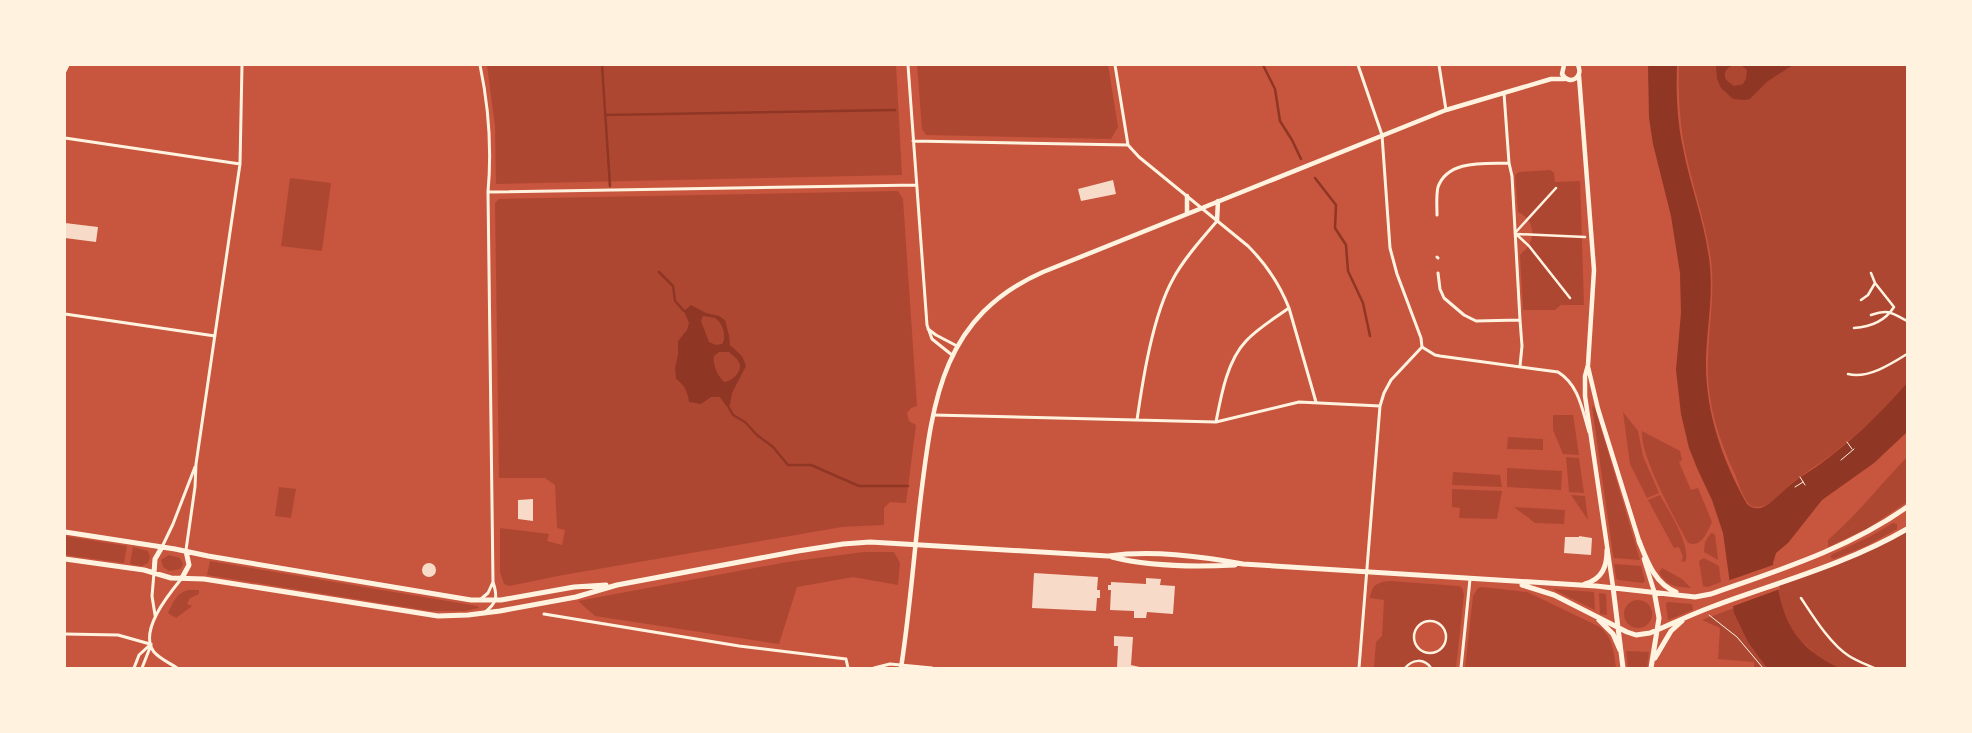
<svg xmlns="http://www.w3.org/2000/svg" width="1972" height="733" viewBox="0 0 1972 733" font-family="Helvetica,sans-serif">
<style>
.green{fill:#ae4732;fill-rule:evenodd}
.water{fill:#8f3625;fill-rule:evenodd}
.pier{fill:#c8553d}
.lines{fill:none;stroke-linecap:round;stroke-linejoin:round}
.stream{stroke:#8f3625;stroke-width:2.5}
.building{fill:#f7dbc8}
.path{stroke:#fff3e0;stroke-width:1}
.pedestrian{stroke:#fff3e0;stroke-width:2.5}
.minor{stroke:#fff3e0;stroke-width:3}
.tertiary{stroke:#fff3e0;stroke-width:4.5}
.secondary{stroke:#fff3e0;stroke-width:5}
</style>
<rect width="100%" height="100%" fill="#c8553d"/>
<path class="green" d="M487,65h409l6,110 -406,9 -1,-58z
M917,65h191l10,62 -7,12 -185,-4 -4,-6z
M1679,65h228v318c-20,23 -42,45 -66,64 -15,13 -33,23 -49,36 -11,9 -25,29 -41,23 -9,-8 -12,-23 -17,-34 -17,-36 -28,-73 -26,-114 1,-33 7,-65 3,-98 -5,-35 -15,-63 -23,-97 -8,-32 -10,-65 -9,-98z
M1550,170l4,3 1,9 25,-1 4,124h-23l-6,5h-32l-3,-55c2,-3 6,-5 8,-9 9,-13 3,-28 -10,-34l-3,-37 4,-3z
M290,178l41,5 -9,68 -41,-5z
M898,191l5,8 14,207 -6,2 -4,5 2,8 7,4 -10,78 -16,-1 -6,6v17l-42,2 -279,48 -54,11 -5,-2 -4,-12v-44l49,6 -2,7 15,4 3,-15 -8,-2 -2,-43 -10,-7h-46l-4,-275 4,-4z
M1592,406l3,2 45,152 -26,-2 -1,-3z
M1623,412l15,19 5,25 16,37 -12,5 -17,-34z
M1553,415h20l6,40 -16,-1 -10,-24z
M1642,431l38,20 2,9 -3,2 12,28 7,-2 14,34c-5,10 -10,26 -24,21 -12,-22 -49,-89 -46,-112z
M1508,437l35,2v11l-36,-1z
M1566,457l13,1 5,35 -15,-1z
M1907,457v45l-39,26 -40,19v-7c29,-25 52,-55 79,-83z
M1507,468l55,3 -1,19 -54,-3z
M1453,472l47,3 2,12 -50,-2z
M279,487l17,2 -5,29 -16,-2z
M1452,489l50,2 -5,28 -38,-1 1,-10 -8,-1z
M1571,495l14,1 3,24z
M1660,495c9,17 32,51 25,68l-1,-2 -3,1 2,-5 -4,-10 -5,1 -26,-48z
M1514,507l51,3 -1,14 -29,-1z
M1893,523l4,1v5l-31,17 -32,13 -3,-1v-3l40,-19z
M1907,529v139h-68l-19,-10 -22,-20 -7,-10 -11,-24 -3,-20 53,-19z
M1711,533l4,1 3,26 -14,-8 1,-10z
M65,536l62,10 -3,17 -59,-8z
M133,547l15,4 2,6 -2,6 -6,3 -12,-2z
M864,552h30l6,11 -2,22 -45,-8 -56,10 -18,57 -184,-28 -17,-15 209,-39z
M169,555l11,3 3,6 -3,5 -11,2 -6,-4 -2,-7z
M1704,558l15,8 2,16 -13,5 -5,-1 -4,-25z
M210,561l267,45 2,2 -15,3h-34l-223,-36z
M1614,564l27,2 4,15 -2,2 -25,-3 -2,-2z
M1662,568l20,11 9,9c-15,-1 -25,-2 -32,-16z
M1390,581l69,5 3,2 2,7 -8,73h-25l-2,-3 -11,-4 -13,7h-31l2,-26 6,-6 2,-36 -14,-2c2,-13 7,-16 20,-17zM1426,622l11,1 8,10 -2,13 -10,7c-14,1 -22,-10 -17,-24z
M1482,587l45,5 73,35c13,11 14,25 16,41h-151l8,-72 5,-8z
M1554,589l40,3 1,18 -41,-20z
M188,590h11v4l-9,4 -3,6 5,2 -16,12 -8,-5c5,-10 8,-20 20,-23z
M1599,593l7,1 1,21 -7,-1z
M1624 614a14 14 0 1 1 28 0a14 14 0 1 1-28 0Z
M1667,602l25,2 1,6 -25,10 -2,-15z
M1734,608l35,60h-15v-6l-36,-3 2,-31 -18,-8z
M1626,651l23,1 -2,16h-19z"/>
<path class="water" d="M1648,65h29c-1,28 0,56 6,83 7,37 21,72 26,110 5,36 -2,67 -3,102 -1,51 16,100 41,144 4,4 8,5 14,4 12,-5 23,-19 33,-26 7,-6 15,-10 22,-15 34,-24 64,-53 91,-84v49l-33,31 -52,37 -34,43 -12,10 -3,10c9,52 15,80 66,105h-72l-19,-26 -14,-29 -11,-80 -11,-33 -15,-32 -8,-20 -8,-34 -5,-44 5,-57 -1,-40 -9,-57 -18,-72 -4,-26z
M1716,65h18c-8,3 -11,7 -8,15l8,6 9,-2 3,-5 1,-9 -6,-5h52l-25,16 -18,18 -5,1 -12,-1 -12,-11 -4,-9z
M691,305l15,8 13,3 6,4 4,15 1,10 12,11 4,10 -14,27 -2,12 -4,1 -6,-9h-9l-10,7 -12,-2c-1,-9 -5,-18 -13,-23l-1,-11 3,-13v-14l9,-11 2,-7 -5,-12zM703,316c4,1 9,1 12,2 8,5 12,19 7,26l-6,1 -7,-3 -8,-21zM719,352h10l8,7 3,6c0,9 -7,15 -15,17 -7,-4 -13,-19 -11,-26z"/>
<path class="pier" d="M1776,564l4,25 -49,18 -4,-26z"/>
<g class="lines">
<path class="stream" d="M602,65l8,121
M1263,65l12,24 5,32 12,19 9,19
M605,115l290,-5
M1315,178l21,27 -1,23 11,17 2,26 15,32 7,33
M659,272l14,14 2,15 9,10
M728,406l5,9 12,7 12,13 16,12 15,18h23l48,21h49"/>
</g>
<path class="building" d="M1113,180l3,14 -35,7 -3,-12z
M65,223l33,4 -2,15 -31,-4z
M533,499v22l-15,-2v-19z
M1579,536l13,2 -1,17 -27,-2 1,-16h14z
M422 570a7 7 0 1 1 14 0a7 7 0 1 1-14 0Z
M1034,573l64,4 -1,13h3v8h-3l-1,13 -64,-3z
M1146,578l15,1 -1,6 15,1 -2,28 -26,-2 -1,6h-12v-7l-24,-1 1,-20h-3v-5h3v-3l35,2z
M1114,636l19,1 -2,28 13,3h-27l1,-22h-4z"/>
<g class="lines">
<path class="path" d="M1847,442l5,7
M1841,460l13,-11
M1800,477l5,8
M1795,487l8,-5
M1709,615l28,22 26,31"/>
<path class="pedestrian" d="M1515,233l14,13 41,52
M1515,233l41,-45
M1517,234l68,3
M1861,300l7,-5 7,-12
M1871,315c17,-6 20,-3 36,6
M1854,328c16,-1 31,-7 40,-21l-19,-24 -4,-10
M1848,374c20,5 43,-10 59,-20
M1801,598c12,18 29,46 48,58 8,5 16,8 25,12
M1414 637a16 16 0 1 1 32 0a16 16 0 1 1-32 0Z
M1405,668c8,-9 19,-10 26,0"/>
<path class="minor" d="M480,65c9,43 12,83 8,127l5,390c5,15 4,21 -9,31
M908,65l19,260 5,14 20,16
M1115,65l13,80 11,12 109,89c17,17 32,39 41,62l27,94
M1358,65l24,70 8,113 7,26 24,64 1,9
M1439,65l7,45
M65,71l3,-6
M65,138l175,26
M913,141l215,4
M488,192l429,-7
M1437,215c0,-9 -1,-19 1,-28 10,-28 48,-23 71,-24
M1437,257l1,1
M1438,273l2,16 4,9 20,17 12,6 44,-1 -8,-144 -3,-13 -5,-70
M65,314l150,22
M1520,320l2,26 -2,20
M928,329l8,6 21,11
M1422,347l13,8 5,1 118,16c21,13 24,37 31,60
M933,415l283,7 83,-20 81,4
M1137,420c6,-42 16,-105 36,-141 11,-21 29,-40 44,-58
M1216,422c5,-26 11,-61 30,-81 12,-13 29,-23 43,-33
M162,547l11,-23 22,-57
M186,550l9,-63 1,-23 44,-300 2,-99
M154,573l-2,23 3,19
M481,599l7,-6 5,-11
M544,614l195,32 107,13 2,9
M65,634l53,1 32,9
M134,668l5,-13 12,-11
M142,668l9,-23
M177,668c-7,-5 -17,-9 -23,-16 -16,-21 15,-58 28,-74
M874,668l16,-4 42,4
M1359,668l21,-262 4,-13 7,-13 31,-33
M1461,668l9,-89"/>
<path class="tertiary" d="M1564,65l-2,9c7,12 22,4 16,-9
M1579,76l15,194 -6,95 -3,11v20l28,191
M1187,196v17
M1217,221l1,-20
M1588,367l10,42 42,135
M1644,559l10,32
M901,668c9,-57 13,-116 20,-173 12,-97 22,-179 122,-223l403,-162 105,-31h14"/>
<path class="secondary" d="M65,532l110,17 33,7 263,44h30l73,-13 32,-2
M1639,541c8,20 16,43 37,51
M1112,557c39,10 83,10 123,8
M65,559l79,11 27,8 33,1 234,37 30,-1 32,-4 76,-14 41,-12 181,-34 45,-7 27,-2 238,14c44,-6 91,0 135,8l353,22 99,11 16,-3c68,-24 137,-45 196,-87
M154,573l1,-14 7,-12
M182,578l7,-13 -3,-14
M1585,584c17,-5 22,-17 22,-34
M1522,585l32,10 73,37 9,3 14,-2c22,-9 42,-19 64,-27 65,-24 133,-42 193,-77
M1613,587l10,81
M1599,620l14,14 7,16
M1655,658l16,-27 11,-10
M1651,668l8,-50 -5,-27"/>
</g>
<rect width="1972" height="733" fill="none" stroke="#fff3e0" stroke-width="132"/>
</svg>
